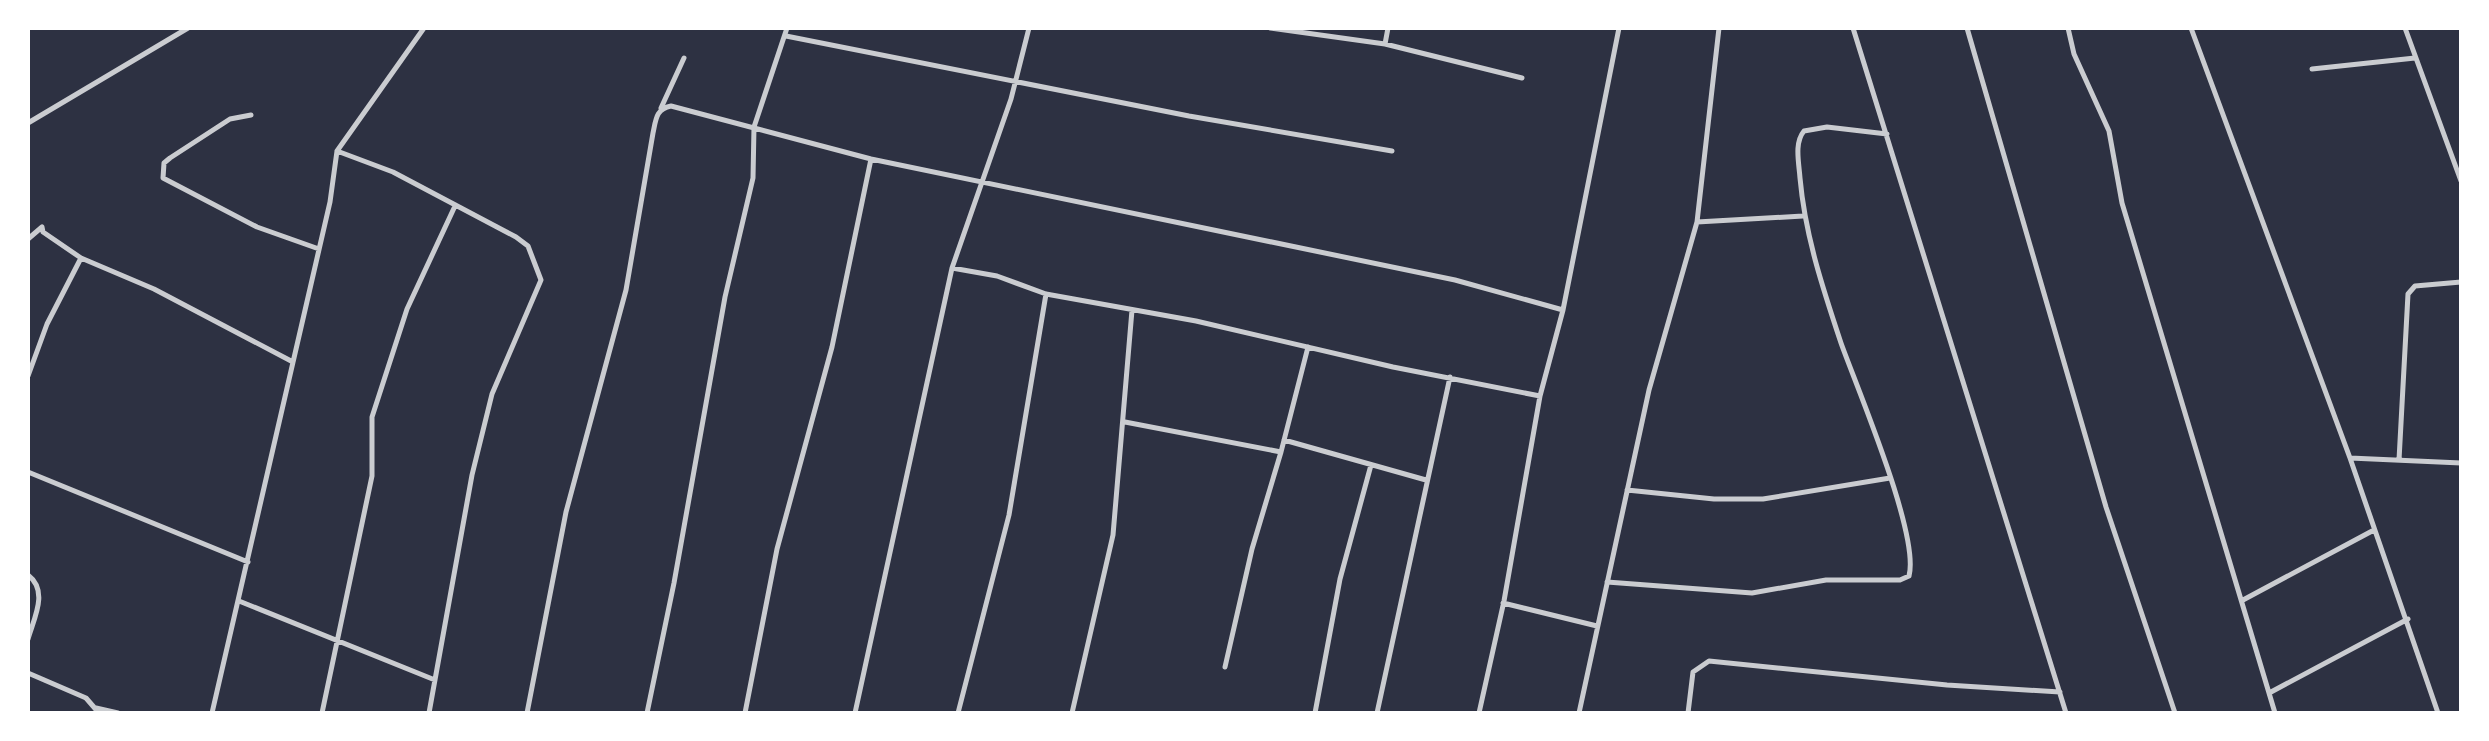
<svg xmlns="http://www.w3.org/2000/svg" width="2489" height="741" viewBox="0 0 2489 741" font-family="'PT Sans Narrow',sans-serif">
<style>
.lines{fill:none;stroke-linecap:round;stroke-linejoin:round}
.minor{stroke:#caccd0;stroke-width:5}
</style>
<rect width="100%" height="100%" fill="#2d3142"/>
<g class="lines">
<path class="minor" d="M1270,28l115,16 137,34
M1853,28l213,685
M1967,28l139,479 69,206
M2068,28l6,26 35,77 13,72 153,510
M2191,28l159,430 88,255
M2405,28l56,153
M786,36l403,80 203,35
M1385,44l3,-16
M2312,69l103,-11
M661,108l23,-50
M251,115l-21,4 -60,39 -6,5 -1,15 94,49 62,22
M28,123l160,-95
M337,151l56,21 123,65 12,9 13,34 -49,114 -20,81 -43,238
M1697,222l106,-6
M28,239l14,-12 1,5 38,26
M952,268l45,8 49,18 150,27 197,46 147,29
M28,376l19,-52 34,-66 73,31 139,73
M1125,422l156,30 -29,97 -27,118
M1284,440l142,40
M1281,452l27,-105
M2350,458l111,5
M2399,460l9,-166 7,-8 46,-4
M28,472l220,90
M1627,490l87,9h49l127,-21
M28,575c21,16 6,43 0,64
M1607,582l145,11 74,-13h74l9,-4c11,-41 -52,-188 -68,-233 -18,-54 -36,-108 -41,-165 -1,-15 -6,-35 4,-47l23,-4 60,7
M2243,600l131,-70
M239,601l196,79
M1503,603l94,23
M28,673l58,25 13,15
M2271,692l137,-73
M96,708l22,5
M212,713l118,-511 7,-51 87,-123
M322,713l50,-237v-59l35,-108 48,-103
M527,713l39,-201 60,-222 27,-157c3,-14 3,-24 18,-27l200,53 584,121 108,30
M647,713l27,-130 51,-286 28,-119 1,-51 33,-99
M745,713l32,-164 55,-202 39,-188
M855,713l97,-445 59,-169 18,-71
M958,713l51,-198 37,-221
M1072,713l41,-178 19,-225
M1315,713l25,-134 31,-114
M1377,713l73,-336
M1479,713l25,-112 36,-205 23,-86 56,-282
M1579,713l70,-323 48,-168 22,-194
M1688,713l5,-41 16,-11 238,24 113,7"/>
</g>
<rect width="2489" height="741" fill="none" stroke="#ffffff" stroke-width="60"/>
</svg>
